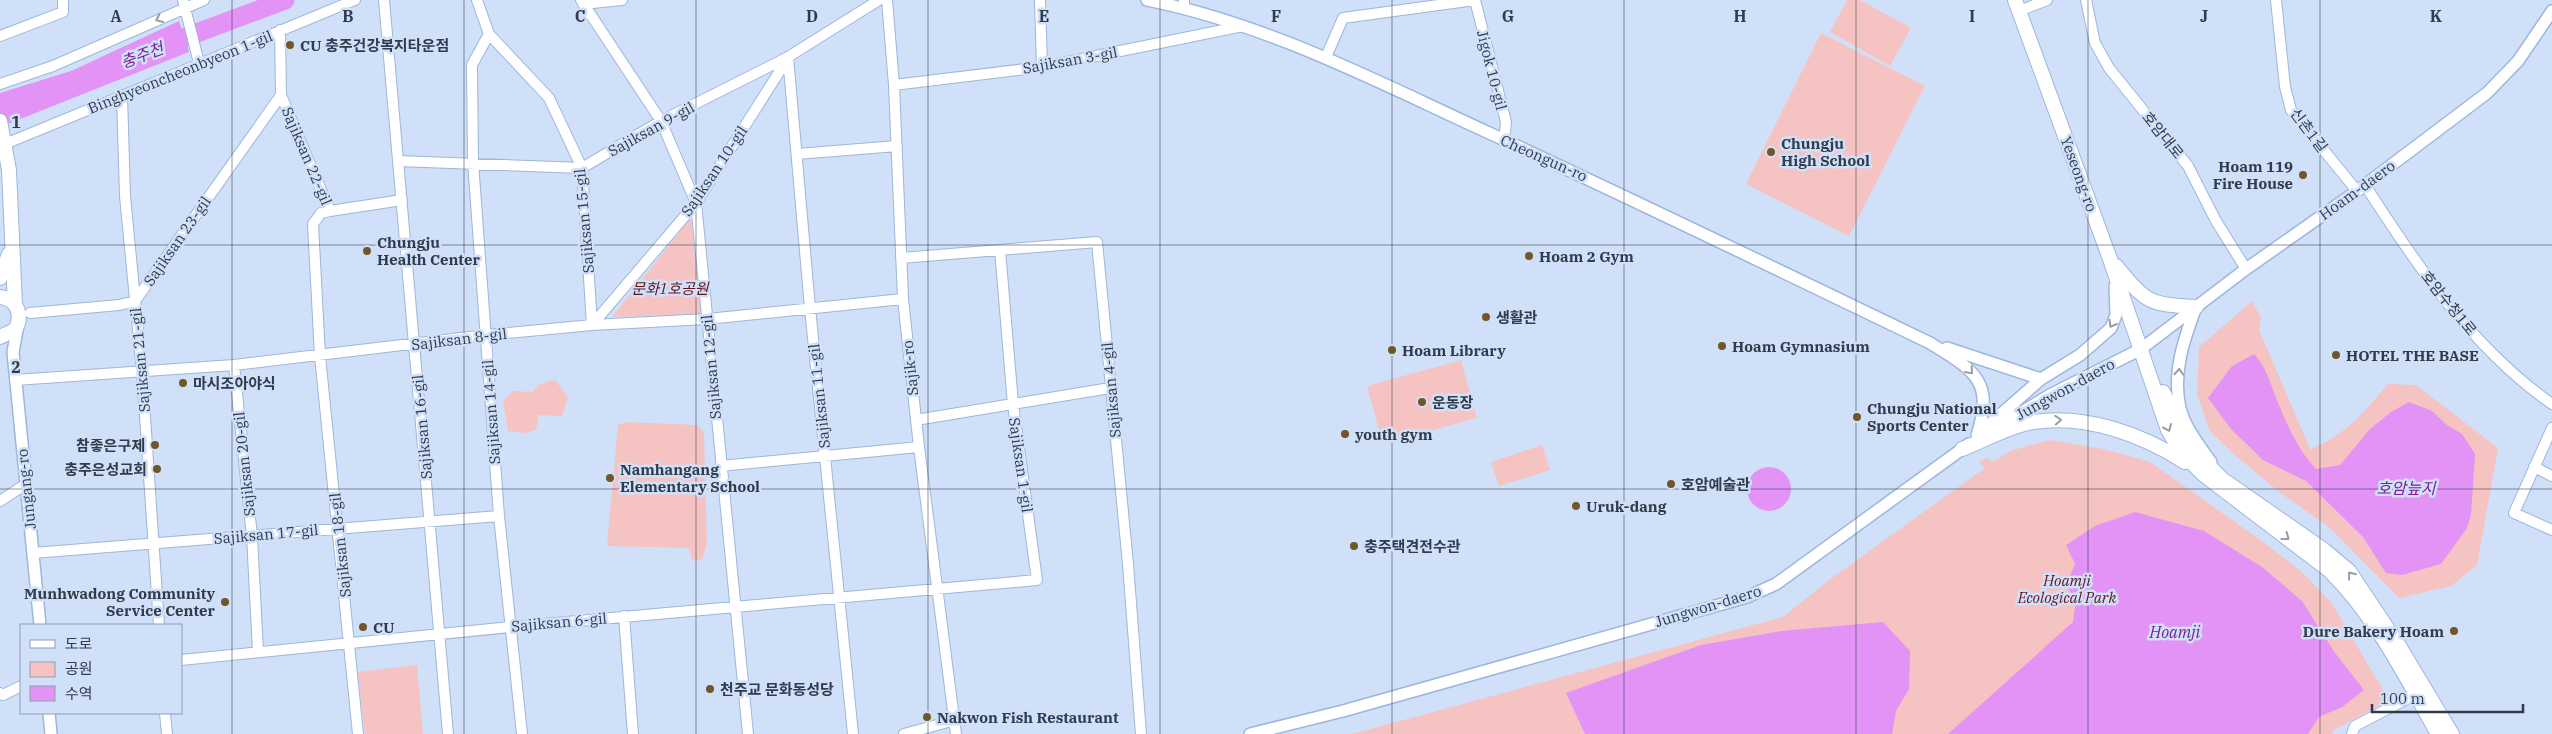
<svg xmlns="http://www.w3.org/2000/svg" width="2552" height="734" viewBox="0 0 2552 734" font-family="'IBM Plex Serif','Noto Sans KR',serif">
<style>
.green{fill:#f5c3c2}
.water{fill:#e293f5}
.lines{fill:none;stroke-linecap:round;stroke-linejoin:round}
.river{stroke:#e293f5;stroke-width:19}
.minor-casing{stroke:#9cb6de;stroke-width:12}
.tertiary-casing{stroke:#9cb6de;stroke-width:14}
.secondary-casing{stroke:#9cb6de;stroke-width:16}
.minor{stroke:#fff;stroke-width:10}
.tertiary{stroke:#fff;stroke-width:11}
.secondary{stroke:#fff;stroke-width:14}
.oneway{stroke:#989da5}
.grid{fill:none;stroke:#303b4b;stroke-width:1;stroke-opacity:0.55}
.poi-dot{fill:#705628;stroke:#d0e0f9;stroke-width:2}
.labels{text-anchor:middle;dominant-baseline:central;stroke-width:5;stroke-linejoin:round;paint-order:stroke}
.poi-label{font-size:15px;font-weight:bold;fill:#303b4b;stroke:#d0e0f9;text-anchor:start}
.street-label{font-size:15px;fill:#303b4b;stroke:#d0e0f9}
.park-label{font-size:15px;font-style:italic;fill:#63131d;stroke:#d0e0f9}
.water-label{font-size:16px;font-style:italic;fill:#7f1e93;stroke:#d0e0f9}
.grid-label{font-size:16px;text-anchor:middle;font-weight:bold;fill:#303b4b;stroke:#d0e0f9;stroke-width:5;stroke-linejoin:round;paint-order:stroke}
</style>
<rect width="100%" height="100%" fill="#d0e0f9"/>
<path class="green" d="M1847,0h13l51,28 -21,38 -60,-34z
M1821,33l104,53 -76,150 -103,-52z
M691,218l10,96 -89,3z
M2252,301l9,17 -2,12 51,119c33,-11 56,-39 78,-65l28,1 82,63 -21,117 -26,21 -52,12 -70,-71 -51,-36 -42,-35 -27,-26 -12,-37 2,-46z
M1461,360l16,58 -94,26 -16,-58z
M555,380l13,17 -6,19 -23,-1 -3,15 -10,3 -18,-2 -5,-30 10,-10 19,1 8,-8z
M626,422l71,3 7,7 3,112 -5,15 -10,2 -3,-13 -82,-2 11,-121z
M2049,440l54,9 47,13 112,79 41,32 28,29 58,98 -55,30 -2,4h-980l431,-117 46,-37 156,-112 -6,-6 8,-4 6,4 17,-11z
M1542,445l8,25 -51,16 -8,-24z
M417,665l6,69h-58l-7,-62z"/>
<path class="water" d="M179,21l10,31 -189,75v-34l71,-22z
M2254,354c12,13 15,26 21,41 10,26 22,54 41,74l24,-4 30,-36 21,-17 18,-10 23,9 16,15 14,8 13,20 -4,60 -4,14 -26,36 -39,11 -16,-2 -23,-36 -57,-56 -43,-21 -32,-31 -23,-31 24,-32z
M1747 489a22 22 0 1 1 44 0a22 22 0 1 1-44 0Z
M2135,512l69,19 58,36 40,34 33,52 29,37 -22,17 -23,10 -11,17h-360l125,-112 3,-21 -10,-16 9,-21 -9,-19 29,-19z
M1883,622l27,29 -1,38 -13,22 -4,23h-307l-19,-41 135,-48 80,-14z"/>
<g class="lines">
<path class="river" d="M162,46l123,-46"/>
<defs>
<path id="minor" d="M183,0l16,63
M384,0l64,734
M477,0l12,34 60,64 33,70 10,157
M581,0l80,121 35,82 52,531
M887,0l7,85 9,214 16,148 37,287
M1040,0l2,67
M1184,0v8
M2086,0l9,43 14,25 79,98 28,55 30,48
M2276,0l9,87 6,23 66,81
M583,4l39,-4
M2019,11l28,-11
M280,30l1,65 49,116 72,-11
M489,34l-17,31 1,97 26,354 23,218
M0,36l63,-24v-12
M788,57l22,251 43,426
M1326,57l17,-39 132,-18 31,122 -2,18
M0,84l53,-18 151,-66
M894,85l148,-18 201,-41
M122,95l3,101 17,176 17,253
M5,144l350,-144
M797,154l100,-8
M398,161l184,7 79,-47 127,-64 91,-57
M2365,185c52,81 107,163 187,219
M330,211l-9,2 -8,11 7,132 38,378
M901,258l196,-16 31,322 13,170
M30,313l89,-8 16,-4 146,-206
M592,325l104,-122 92,-145
M234,365l18,171 6,116
M15,380l219,-15 252,-30 106,-10 115,-6 196,-20
M916,420l194,-32
M2552,428l-38,85 38,17
M720,466l199,-19
M2534,467l18,9
M0,501l26,-17
M33,553l466,-37
M624,616l9,118
M181,660l330,-33 526,-47 -24,-176 -13,-154
M0,693l3,2 18,-9
M165,713l2,21
M904,734l51,-14
M2352,734l3,-8 65,-34"/>
<path id="tertiary" d="M1147,0c120,24 229,81 340,132 149,69 296,140 443,211 43,27 65,37 47,92
M2196,307c-12,32 -24,66 -16,101 5,20 19,37 31,54
M18,325l-5,27 27,273
M1947,348l94,31
M1982,431l59,-52 39,-24 31,-27 5,-13 -1,-29
M1989,432l61,-37 91,-46 105,-80 111,-78 130,-98 31,-32 34,-50
M49,713l2,21
M1250,734l93,-23 404,-114 29,-13 193,-140"/>
<path id="secondary" d="M2015,0l95,259 58,171 13,22 23,23 126,96c46,46 76,106 108,163
M0,121l9,49 6,135
M2116,266c31,37 31,38 80,41
M0,278l9,-24
M0,297c18,2 23,19 15,33l-15,7
M2163,392l27,55 32,32 102,71 25,21 52,78 51,85
M1962,449c21,-8 49,-24 71,-27 53,-8 108,12 152,40"/>
</defs>
<use href="#minor" class="minor-casing"/>
<use href="#tertiary" class="tertiary-casing"/>
<use href="#secondary" class="secondary-casing"/>
<use href="#minor" class="minor"/>
<use href="#tertiary" class="tertiary"/>
<use href="#secondary" class="secondary"/>
</g>
<defs><path id="oneway-chevron" d="M-2-3.5L2.5 0L-2 3.5" fill="none" stroke-width="1.6" stroke-linecap="round" stroke-linejoin="round" transform="scale(1.25)"/></defs>
<g class="oneway">
<use href="#oneway-chevron" transform="translate(159 19) rotate(156)"/>
<use href="#oneway-chevron" transform="translate(2112 324) rotate(119)"/>
<use href="#oneway-chevron" transform="translate(1970 371) rotate(49)"/>
<use href="#oneway-chevron" transform="translate(2179 372) rotate(-87)"/>
<use href="#oneway-chevron" transform="translate(2058 420) rotate(-4)"/>
<use href="#oneway-chevron" transform="translate(2168 428) rotate(66)"/>
<use href="#oneway-chevron" transform="translate(2286 537) rotate(37)"/>
<use href="#oneway-chevron" transform="translate(2351 575) rotate(-128)"/>
</g>
<path class="grid" d="M232,0v734M464,0v734M696,0v734M928,0v734M1160,0v734M1392,0v734M1624,0v734M1856,0v734M2088,0v734M2320,0v734M0,245h2552M0,489h2552"/>
<g class="poi-dot">
<circle cx="290" cy="45" r="5"/>
<circle cx="1771" cy="152" r="5"/>
<circle cx="2303" cy="175" r="5"/>
<circle cx="367" cy="251" r="5"/>
<circle cx="1529" cy="256" r="5"/>
<circle cx="1486" cy="317" r="5"/>
<circle cx="1722" cy="346" r="5"/>
<circle cx="1392" cy="350" r="5"/>
<circle cx="2336" cy="355" r="5"/>
<circle cx="183" cy="383" r="5"/>
<circle cx="1422" cy="402" r="5"/>
<circle cx="1857" cy="417" r="5"/>
<circle cx="1345" cy="434" r="5"/>
<circle cx="155" cy="445" r="5"/>
<circle cx="157" cy="469" r="5"/>
<circle cx="610" cy="478" r="5"/>
<circle cx="1671" cy="484" r="5"/>
<circle cx="1576" cy="506" r="5"/>
<circle cx="1354" cy="546" r="5"/>
<circle cx="225" cy="602" r="5"/>
<circle cx="363" cy="627" r="5"/>
<circle cx="2454" cy="631" r="5"/>
<circle cx="710" cy="689" r="5"/>
<circle cx="927" cy="717" r="5"/>
</g>
<g class="labels">
<g class="poi-label">
<text x="300" y="45">CU 충주건강복지타운점</text>
<text x="1781" y="143">Chungju<tspan x="1781" dy="17">High School</tspan></text>
<text x="2293" y="166" text-anchor="end">Hoam 119<tspan x="2293" dy="17">Fire House</tspan></text>
<text x="377" y="242">Chungju<tspan x="377" dy="17">Health Center</tspan></text>
<text x="1539" y="256">Hoam 2 Gym</text>
<text x="1496" y="317">생활관</text>
<text x="1732" y="346">Hoam Gymnasium</text>
<text x="1402" y="350">Hoam Library</text>
<text x="2346" y="355">HOTEL THE BASE</text>
<text x="193" y="383">마시조아야식</text>
<text x="1432" y="402">운동장</text>
<text x="1867" y="408">Chungju National<tspan x="1867" dy="17">Sports Center</tspan></text>
<text x="1355" y="434">youth gym</text>
<text x="145" y="445" text-anchor="end">참좋은구제</text>
<text x="147" y="469" text-anchor="end">충주은성교회</text>
<text x="620" y="469">Namhangang<tspan x="620" dy="17">Elementary School</tspan></text>
<text x="1681" y="484">호암예술관</text>
<text x="1586" y="506">Uruk-dang</text>
<text x="1364" y="546">충주택견전수관</text>
<text x="215" y="593" text-anchor="end">Munhwadong Community<tspan x="215" dy="17">Service Center</tspan></text>
<text x="373" y="627">CU</text>
<text x="2444" y="631" text-anchor="end">Dure Bakery Hoam</text>
<text x="720" y="689">천주교 문화동성당</text>
<text x="937" y="717">Nakwon Fish Restaurant</text>
</g>
<g class="street-label">
<text transform="translate(1070 60) rotate(-10)">Sajiksan 3-gil</text>
<text transform="translate(1492 70) rotate(76)">Jigok 10-gil</text>
<text transform="translate(180 72) rotate(-22)">Binghyeoncheonbyeon 1-gil</text>
<text transform="translate(651 129) rotate(-29)">Sajiksan 9-gil</text>
<text transform="translate(2309 130) rotate(53)">신촌1길</text>
<text transform="translate(2163 135) rotate(51)">호암대로</text>
<text transform="translate(307 156) rotate(67)">Sajiksan 22-gil</text>
<text transform="translate(1544 158) rotate(24)">Cheongun-ro</text>
<text transform="translate(714 171) rotate(-56)">Sajiksan 10-gil</text>
<text transform="translate(2079 174) rotate(70)">Yeseong-ro</text>
<text transform="translate(2357 190) rotate(-36)">Hoam-daero</text>
<text transform="translate(584 221) rotate(-95)">Sajiksan 15-gil</text>
<text transform="translate(177 241) rotate(-55)">Sajiksan 23-gil</text>
<text transform="translate(2449 303) rotate(51)">호암수청1로</text>
<text transform="translate(459 339) rotate(-7)">Sajiksan 8-gil</text>
<text transform="translate(140 360) rotate(-95)">Sajiksan 21-gil</text>
<text transform="translate(711 367) rotate(-95)">Sajiksan 12-gil</text>
<text transform="translate(910 368) rotate(-96)">Sajik-ro</text>
<text transform="translate(2065 389) rotate(-29)">Jungwon-daero</text>
<text transform="translate(1111 390) rotate(-95)">Sajiksan 4-gil</text>
<text transform="translate(819 396) rotate(-96)">Sajiksan 11-gil</text>
<text transform="translate(491 412) rotate(-94)">Sajiksan 14-gil</text>
<text transform="translate(422 427) rotate(-95)">Sajiksan 16-gil</text>
<text transform="translate(244 464) rotate(-96)">Sajiksan 20-gil</text>
<text transform="translate(1021 465) rotate(82)">Sajiksan 1-gil</text>
<text transform="translate(26 489) rotate(-96)">Jungang-ro</text>
<text transform="translate(266 534) rotate(-5)">Sajiksan 17-gil</text>
<text transform="translate(340 545) rotate(-96)">Sajiksan 18-gil</text>
<text transform="translate(1708 606) rotate(-17)">Jungwon-daero</text>
<text transform="translate(559 622) rotate(-5)">Sajiksan 6-gil</text>
</g>
<g class="park-label">
<text x="670" y="288">문화1호공원</text>
<text x="2067" y="580">Hoamji<tspan x="2067" dy="17">Ecological Park</tspan></text>
</g>
<g class="water-label">
<text transform="translate(142 55) rotate(-21)">충주천</text>
<text x="2406" y="488">호암늪지</text>
<text x="2175" y="632">Hoamji</text>
</g>
</g>
<g class="grid-label">
<text x="116" y="22">A</text>
<text x="348" y="22">B</text>
<text x="580" y="22">C</text>
<text x="812" y="22">D</text>
<text x="1044" y="22">E</text>
<text x="1276" y="22">F</text>
<text x="1508" y="22">G</text>
<text x="1740" y="22">H</text>
<text x="1972" y="22">I</text>
<text x="2204" y="22">J</text>
<text x="2436" y="22">K</text>
<text x="16" y="128">1</text>
<text x="16" y="373">2</text>
</g>
<rect x="20" y="624" width="162" height="90" fill="#d0e0f9" stroke="#909eb3"/>
<rect x="30" y="640" width="25" height="8" fill="#ffffff" stroke="#909eb3"/>
<text x="65" y="649" font-size="15" fill="#303b4b">도로</text>
<rect x="30" y="662" width="25" height="15" fill="#f5c3c2" stroke="#909eb3"/>
<text x="65" y="674" font-size="15" fill="#303b4b">공원</text>
<rect x="30" y="686" width="25" height="15" fill="#e293f5" stroke="#909eb3"/>
<text x="65" y="699" font-size="15" fill="#303b4b">수역</text>
<path d="M2372 704v8h151v-8" fill="none" stroke="#303b4b" stroke-width="2.5"/>
<text x="2380" y="704" font-size="15" fill="#303b4b" stroke="#d0e0f9" stroke-width="4" paint-order="stroke">100 m</text>
</svg>
